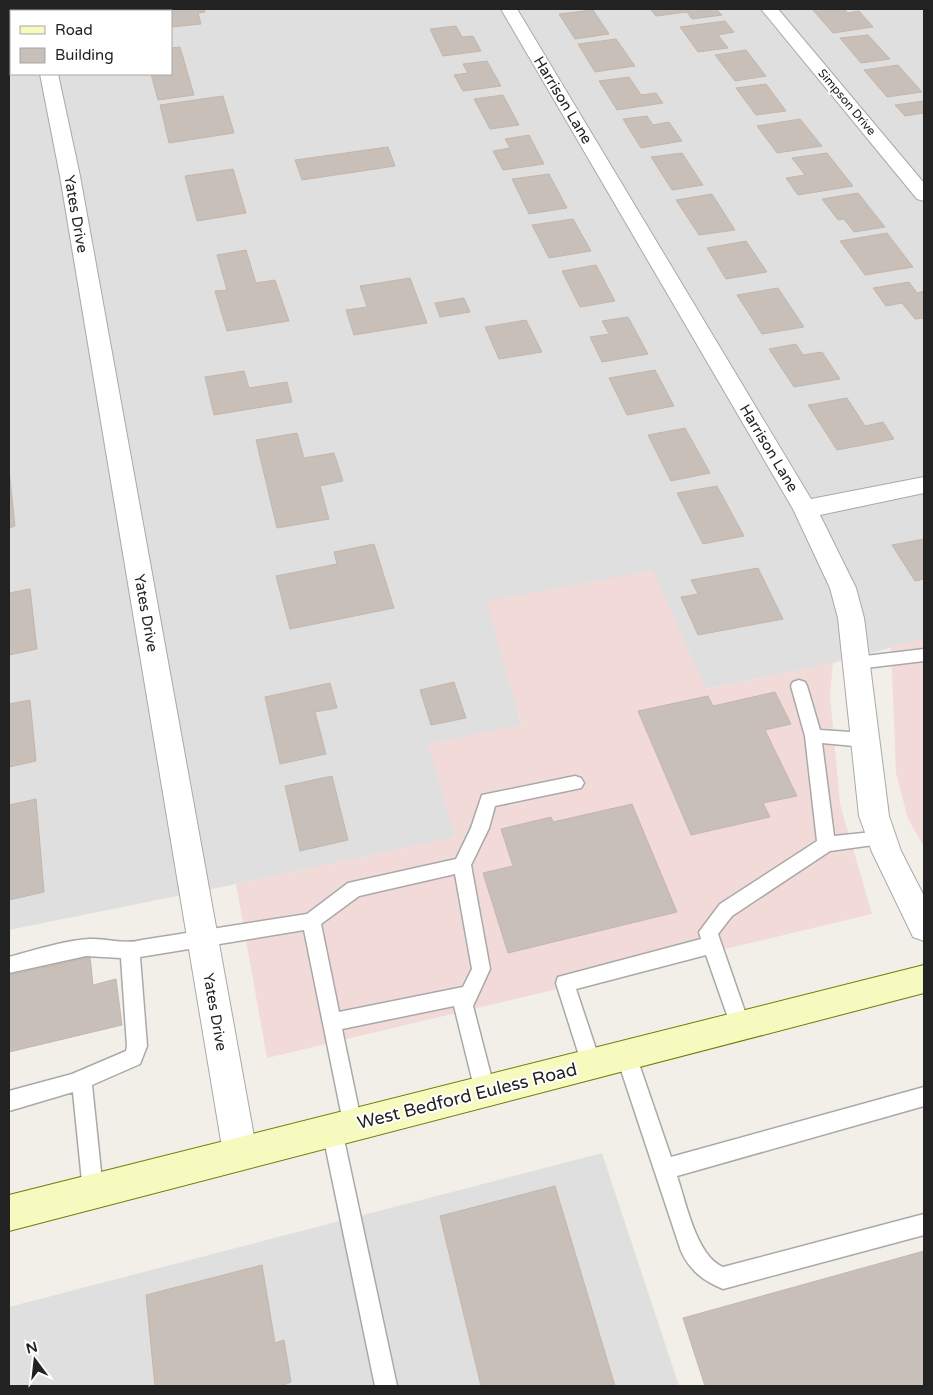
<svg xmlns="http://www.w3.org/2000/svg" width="933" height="1395" viewBox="0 0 933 1395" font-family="'Varela Round',sans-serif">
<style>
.residential{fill:#e0dfdf}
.commercial{fill:#f2dad9}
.building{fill:#c7bfb8;stroke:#c4b6ab}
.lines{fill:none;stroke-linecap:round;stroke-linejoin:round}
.service-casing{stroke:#a9a9a9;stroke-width:3}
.minor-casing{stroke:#a9a9a9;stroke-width:2}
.secondary-casing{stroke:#707d05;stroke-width:2}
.service{fill:#fff;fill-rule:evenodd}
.minor{fill:#fff;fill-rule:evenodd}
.secondary{fill:#f7fabf;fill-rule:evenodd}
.labels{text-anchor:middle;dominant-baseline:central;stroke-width:4;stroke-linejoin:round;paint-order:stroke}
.far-street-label{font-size:12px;fill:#222;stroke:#fff}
.street-label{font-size:15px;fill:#222;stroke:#fff}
.near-street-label{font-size:18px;fill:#222;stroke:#fff}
</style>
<rect width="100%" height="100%" fill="#f2efe9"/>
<path class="residential" d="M9,9h7v2h-5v63h160v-63h-114l20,-2h847v630l-91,24 -127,26 -55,-118 -163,31 33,123 -65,112 -220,47 -227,46z
M602,1153l77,233h-670v-79z"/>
<path class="commercial" d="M652,570l54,119 127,-26 -3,33 10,108 32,110 -605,144 -31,-174 219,-47 -27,-93 93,-19 -34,-123z
M924,639v208l-16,-28 -12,-46 -5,-127z"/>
<path class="building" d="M159,9v2l-29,-1 10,-1z
M173,9h31l1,3 -7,1 3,11 -30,3v-16h-8z
M650,9h66l6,6 -30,4 -5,-7 -31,4z
M812,9h32l4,4 11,-2 14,16 -40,6z
M593,10l16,24 -34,5 -16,-25z
M725,21l9,11 -16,3 10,13 -30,4 -18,-25z
M456,26l6,11 11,-1 8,15 -38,5 -13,-27z
M868,35l22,24 -29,4 -21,-25z
M616,39l19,27 -40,6 -17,-28z
M180,47l14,48 -36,5 -7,-26h20v-26z
M746,50l20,26 -31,5 -20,-26z
M487,61l14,25 -38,5 -9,-16 14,-2 -5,-9z
M898,65l24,27 -35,5 -23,-27z
M629,77l12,18 15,-2 7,10 -46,7 -18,-29z
M766,84l20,27 -30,4 -20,-27z
M503,95l16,30 -29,4 -16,-30z
M223,96l11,37 -65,10 -9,-38z
M924,101v12l-19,3 -10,-11z
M647,116l6,9 16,-3 13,19 -41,7 -18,-29z
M800,119l22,27 -45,7 -20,-27z
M529,135l15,29 -41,6 -10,-19 17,-3 -5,-9z
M388,147l7,19 -93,14 -7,-20z
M682,153l21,32 -31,5 -21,-33z
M827,153l26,33 -55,9 -12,-17 19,-3 -13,-17z
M233,169l13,44 -49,8 -12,-45z
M549,174l18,34 -38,6 -17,-35z
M858,193l27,34 -31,5 -10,-13 -6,1 -16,-21z
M712,194l23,36 -36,5 -23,-35z
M573,219l18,32 -42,7 -17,-33z
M887,233l26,34 -48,8 -25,-34z
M746,241l21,31 -41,7 -19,-31z
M246,250l10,33 19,-3 14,41 -62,10 -12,-40 12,-1 -10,-35z
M596,265l19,36 -35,6 -18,-36z
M410,278l17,45 -73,12 -8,-25 21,-3 -7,-21z
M909,282l8,11 7,-2v27l-9,1 -13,-16 -16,3 -13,-18z
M778,288l26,39 -42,7 -25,-39z
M464,298l6,14 -30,5 -5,-14z
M628,317l20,37 -46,8 -12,-25 19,-3 -7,-13z
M526,320l16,32 -43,7 -14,-32z
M796,344l7,11 19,-3 18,27 -46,8 -25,-38z
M655,370l19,36 -47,9 -18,-37z
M244,371l5,17 38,-6 5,20 -78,13 -9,-38z
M847,398l18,28 18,-4 11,17 -57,11 -29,-45z
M685,428l25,45 -39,8 -23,-46z
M297,433l7,25 30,-5 9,28 -23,5 9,33 -52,9 -21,-88z
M9,469l6,57 -6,2z
M717,486l27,50 -41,8 -26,-51z
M924,539v40l-9,2 -23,-36z
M374,544l20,64 -104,21 -14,-53 61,-12 -3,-12z
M758,568l25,51 -85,16 -17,-38 17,-3 -7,-14z
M30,589l7,60 -28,6v-62z
M454,682l12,36 -35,7 -11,-35z
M330,683l7,25 -22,4 11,42 -46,10 -15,-67z
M775,692l16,32 -26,6 32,66 -34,7 7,14 -79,18 -53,-124 70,-15 5,10z
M30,700l6,61 -27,6v-63z
M332,776l16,64 -48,11 -15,-65z
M36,799l8,93 -35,8v-95z
M632,804l45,108 -169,41 -25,-80 30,-7 -12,-37 50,-12 2,5z
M90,957l3,28 23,-6 6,46 -113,27v-77z
M555,1186l60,200h-134l-41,-170z
M924,1251v135h-219l-22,-68z
M262,1265l13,78 9,-3 7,42 -10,4h-126l-9,-91z"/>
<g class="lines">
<defs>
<path id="service" d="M924,649v12l-67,8 -6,-2 -2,-4 2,-4 6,-2z
M799,680l6,2 2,4 13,44 45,3 6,2 2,5 -2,5 -6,2 -43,-4 12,93 48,-5 6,2 3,5 -3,5 -58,8 -98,65 -14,18 32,92 -3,6 -7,3 -7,-3 -27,-77 -130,34 25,75 -3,7 -7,2 -7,-2 -28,-88 2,-6 143,-38 -2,-7 21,-28 97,-63 -12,-105 -14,-50 2,-4z
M575,776l6,2 3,5 -3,5 -86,18 -6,22 -18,37 19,104 -17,37 22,85 -3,7 -7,3 -7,-3 -3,-7 -21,-85 -112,23 20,96 -3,7 -7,3 -7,-3 -41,-202 -164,27 7,89 -7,18 -48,21 11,106 -3,7 -7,3 -7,-3 -3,-7 -10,-99 -64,19v-20l63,-17 54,-23 1,-5 -6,-88 -35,-2 -77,17v-16c26,-7 53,-16 80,-18 18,-1 36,6 53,1l165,-26 41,-31 108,-24 15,-31 11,-33zM455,874l17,95 -9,18 -124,25 -18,-88 38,-28z
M626,1046l7,2 3,7 35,102 253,-70v19l-247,70c9,26 19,80 46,91l201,-53v21l-201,54c-19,-8 -33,-18 -42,-38l-65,-196 3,-7z
M332,1120l7,3 3,7 55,256h-22l-53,-256 3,-7z"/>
<path id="minor" d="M28,9h16v2h-16z
M501,9h16l294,490 113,-22v16l-104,22 36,73 8,30 25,198 12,35 23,45v45l-11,-4 -41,-85 -13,-36 -21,-198 -8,-30 -37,-79z
M761,9h17l146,174v18l-7,-2z
M40,74h18l22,102 177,977 -5,12 -12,5 -12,-5 -5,-12 -163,-977z"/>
<path id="secondary" d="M924,965v28l-915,238v-36z"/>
</defs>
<use href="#service" class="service-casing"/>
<use href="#minor" class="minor-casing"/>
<use href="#secondary" class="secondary-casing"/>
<use href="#service" class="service"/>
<use href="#minor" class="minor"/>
<use href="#secondary" class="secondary"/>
</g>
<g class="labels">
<g class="far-street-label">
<text transform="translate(847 102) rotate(50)">Simpson Drive</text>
</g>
<g class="street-label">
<text transform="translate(563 100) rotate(59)">Harrison Lane</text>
<text transform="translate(76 214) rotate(80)">Yates Drive</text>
<text transform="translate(769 448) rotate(59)">Harrison Lane</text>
<text transform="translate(146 613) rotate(80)">Yates Drive</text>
<text transform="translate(215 1012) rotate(80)">Yates Drive</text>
</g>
<g class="near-street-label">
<text transform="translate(467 1096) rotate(-14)">West Bedford Euless Road</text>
</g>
</g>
<rect width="933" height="1395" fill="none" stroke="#222222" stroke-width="20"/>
<rect x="10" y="10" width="162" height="65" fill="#ffffff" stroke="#a7a7a7"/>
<rect x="20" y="26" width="25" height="8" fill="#f7fabf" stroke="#a7a7a7"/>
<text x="55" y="35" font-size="15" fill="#222222">Road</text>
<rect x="20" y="48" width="25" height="15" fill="#c7bfb8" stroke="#a7a7a7"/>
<text x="55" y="60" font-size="15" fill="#222222">Building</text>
<g transform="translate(35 1360) rotate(345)" stroke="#ffffff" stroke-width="4" paint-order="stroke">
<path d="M0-4L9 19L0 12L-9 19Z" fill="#222222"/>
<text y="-8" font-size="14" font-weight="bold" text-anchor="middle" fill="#222222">N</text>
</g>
</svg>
